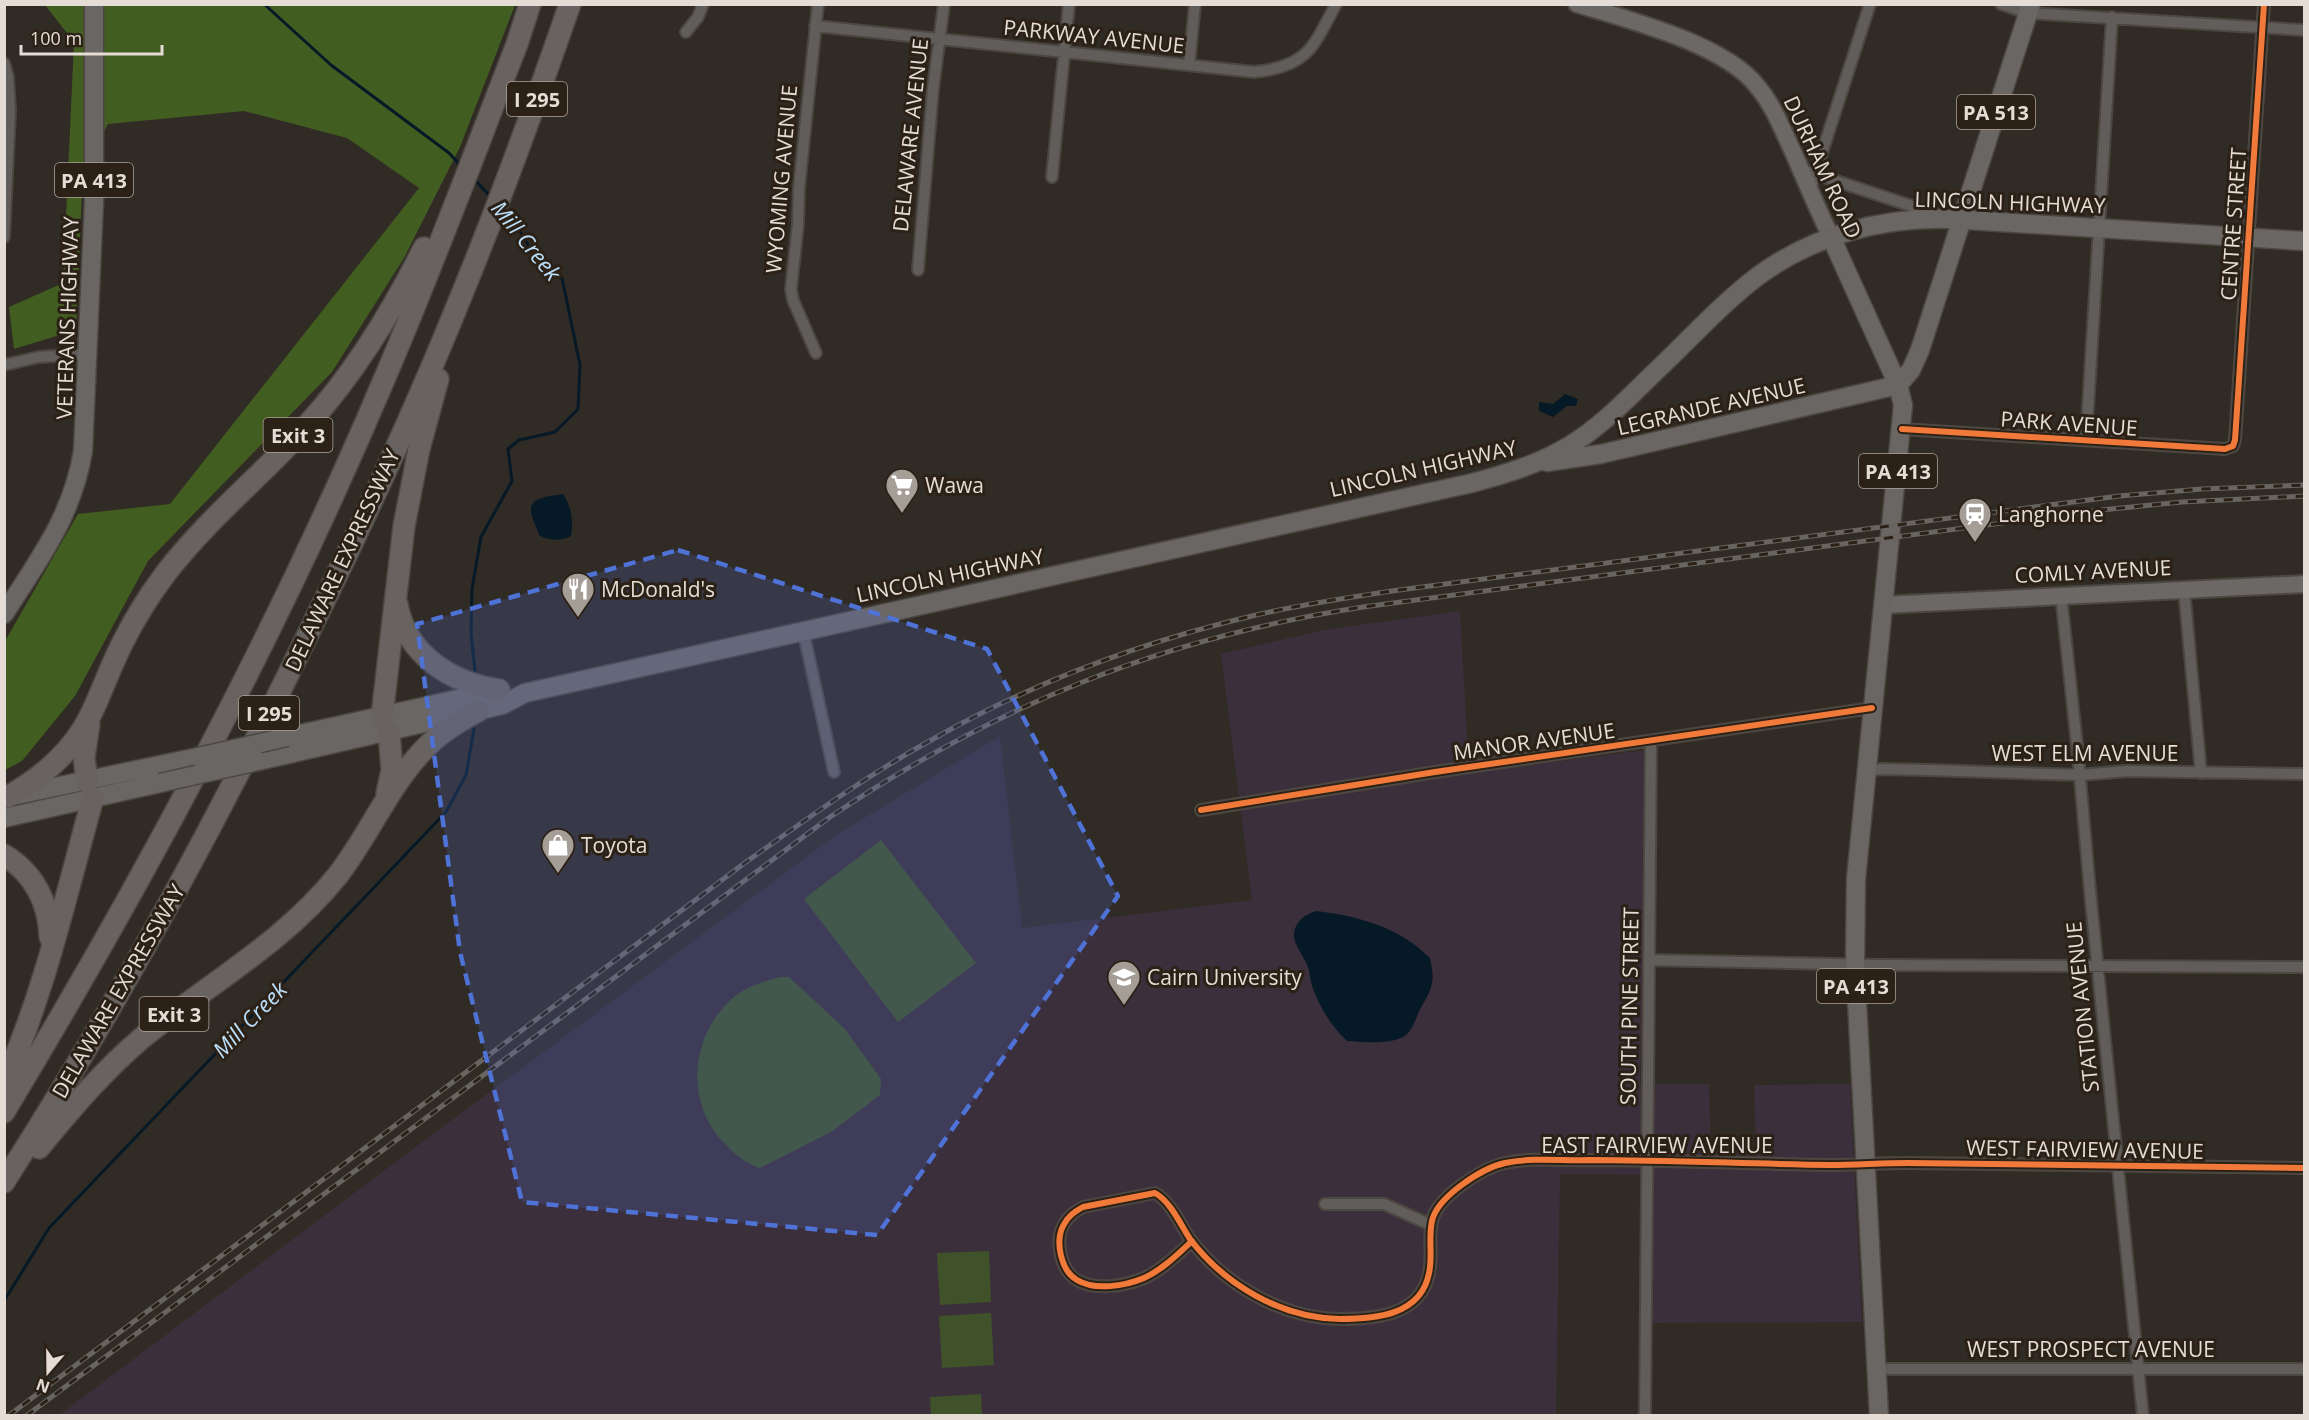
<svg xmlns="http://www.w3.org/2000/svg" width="2309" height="1420" viewBox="0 0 2309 1420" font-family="'Open Sans',sans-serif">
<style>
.education{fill:#3b2f3b}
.green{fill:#40522a}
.forest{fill:#425d20}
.water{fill:#061926}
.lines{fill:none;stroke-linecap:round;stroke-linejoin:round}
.stream{stroke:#061926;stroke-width:3}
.street-casing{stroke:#4d4742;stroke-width:14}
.secondary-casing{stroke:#4d4742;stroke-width:20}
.primary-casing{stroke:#4d4742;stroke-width:21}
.highway-casing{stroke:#4d4742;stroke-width:24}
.street{stroke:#615d5b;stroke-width:10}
.secondary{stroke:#6c6866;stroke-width:16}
.primary{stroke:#6a6663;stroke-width:18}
.highway{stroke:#686260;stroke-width:21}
.rail-casing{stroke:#686561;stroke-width:5}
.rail{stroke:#2c2116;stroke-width:3;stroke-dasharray:9;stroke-linecap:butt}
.primary-bridge-casing{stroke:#4d4742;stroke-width:21;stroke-linecap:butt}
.primary-bridge{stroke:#6a6663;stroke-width:18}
.cycleway-casing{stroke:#2c2116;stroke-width:10}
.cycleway{stroke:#f17a3a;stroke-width:6}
.marked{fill:#4f72d7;fill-opacity:0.2;stroke:#4f72d7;stroke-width:4.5;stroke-dasharray:12 8;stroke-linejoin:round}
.labels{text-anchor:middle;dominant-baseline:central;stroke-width:6;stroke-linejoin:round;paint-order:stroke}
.shield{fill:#2c2116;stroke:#ada49c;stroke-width:1.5}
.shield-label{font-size:20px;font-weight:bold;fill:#e4dcd5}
.street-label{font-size:21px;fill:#e4dcd5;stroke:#2c2116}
.poi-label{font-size:21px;fill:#e4dcd5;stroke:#2c2116;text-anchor:start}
.water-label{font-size:22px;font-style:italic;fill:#bce0fb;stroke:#2c2116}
</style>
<rect width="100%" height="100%" fill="#312b25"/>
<path class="education" d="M1460,611l9,162 177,-23 -6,334h69l2,69 45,1 -2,-69 96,-1 12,238 -211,1 -6,-148 -85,-1 -4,241 -1498,1 363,-273 415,-308 164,-99 22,192 230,-28 -31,-246 102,-24z"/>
<path class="green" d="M881,840l95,123 -78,59 -94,-123z
M780,977h9l56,52 36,50 -1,16 -49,37 -71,36c-14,-4 -27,-15 -37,-26 -40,-42 -32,-113 15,-148 13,-9 27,-13 42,-17z
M989,1251l2,51 -51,3 -3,-52z
M991,1313l3,52 -52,3 -3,-52z
M981,1394l1,21h-51l-1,-18z"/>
<path class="forest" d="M45,5h470l-55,142 -56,111 -72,114 -184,189 -73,135 -53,65 -17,9v-129l73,-127 92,-10 249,-316 -72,-50 -103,-27 -136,13 -25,44 -7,162 -62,19 -5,-42 54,-24 11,-241z"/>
<path class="water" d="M1565,394l13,5 -2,7h-9l-14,11 -14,-6v-9l14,2z
M563,494c8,12 11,27 8,42 -10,5 -20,5 -31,0 -16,-34 -12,-37 23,-42z
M1316,911c42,5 83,16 114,47 5,23 3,28 -8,48 -5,8 -7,18 -13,26 -11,14 -46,10 -62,9 -16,-15 -28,-35 -35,-55 -2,-6 -2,-13 -4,-19 -4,-11 -15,-22 -14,-34 2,-13 11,-18 22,-22z"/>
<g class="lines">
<path class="stream" d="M264,4l67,61 118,88 12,13
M474,179l18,19
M475,671l-4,-38 1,-44 9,-52 31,-56 -4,-32 11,-9 36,-8 23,-23 2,-44 -18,-87 -30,-27 -21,-34 -8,-8
M4,1301l45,-73 397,-416 20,-37 8,-46"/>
<defs>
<path id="street" d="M2001,4l27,9 276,17
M815,26l439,46c53,-5 59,-24 82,-68
M686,32l12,-15 5,-13
M4,63l4,14 2,34 -6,126
M1189,65l6,-61
M1809,172l130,43
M1052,177l17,-173
M1810,190l60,-186
M918,270l15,-181 11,-85
M816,353l-23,-53 -2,-11 7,-65 1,-36 19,-184
M4,365l35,-8 49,-3
M1902,429l323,20 8,-3 2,-6 29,-436
M2086,440l26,-423
M2184,589l17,184
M2061,595l17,160 12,136 53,525
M803,630l31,142
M1866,771l15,-2 47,1 152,5 47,-4 177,3
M1201,810l234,-38 437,-64
M1649,960l228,5 427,2
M1325,1204h59l47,21
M1192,1241c-14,13 -30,29 -48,37 -19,8 -49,13 -67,2 -16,-9 -22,-38 -14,-54 5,-10 11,-14 20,-19l72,-14c16,9 25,31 35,46 35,46 91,79 150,80 34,0 81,-3 89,-46 4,-17 -1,-34 3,-52 5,-24 50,-53 73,-58 27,-6 58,-2 85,-3 80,0 160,4 240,5 26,0 52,-2 78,-2 132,1 264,4 396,5
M1877,1369h427
M1645,1416l6,-674"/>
<path id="secondary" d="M1577,4c52,16 147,40 180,82 17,20 26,45 37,68 12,28 24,56 37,83
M1883,605l421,-21"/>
<path id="primary" d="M1831,237l67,148 5,20 -47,474 -1,85 24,452
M1898,385l13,-15 9,-20 111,-346
M1547,462l54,-8 297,-69
M4,614c35,-55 68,-97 79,-163l11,-250v-197
M287,737l212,-47
M258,761l244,-56 23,-12 947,-210c34,-9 67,-19 97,-37 33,-20 59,-48 86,-74 34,-32 66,-68 103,-96 56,-41 124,-59 193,-57l353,22
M12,796l186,-39
M4,818l156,-35"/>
<path id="highway" d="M397,604c9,51 55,79 102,86
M382,716l22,-190 15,-77 19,-70
M87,782l-3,-25 5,-33
M387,793l5,-23 -3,-38
M7,797c36,-20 67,-46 85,-85 11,-23 19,-47 31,-70 12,-24 27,-48 43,-69 43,-56 98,-99 144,-151 47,-52 83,-112 114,-174
M4,855c30,18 45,48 46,82
M4,1083c41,-91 62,-189 89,-285
M4,1112c142,-235 272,-477 379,-730 48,-111 90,-225 134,-338l13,-40
M39,1148c32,-39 64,-77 103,-110 66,-54 142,-95 196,-163 34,-44 55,-100 98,-137 13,-11 27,-19 42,-27
M4,1182c115,-179 216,-366 309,-558 53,-108 104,-218 149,-330 39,-95 74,-192 108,-290"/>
</defs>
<use href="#street" class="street-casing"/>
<use href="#secondary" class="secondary-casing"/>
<use href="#primary" class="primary-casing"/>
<use href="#highway" class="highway-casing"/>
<use href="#street" class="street"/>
<use href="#secondary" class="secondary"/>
<use href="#primary" class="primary"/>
<use href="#highway" class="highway"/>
<defs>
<path id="rail" d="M8,1416l734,-551c63,-45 125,-90 193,-127 99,-56 210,-97 321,-123 47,-11 95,-18 143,-25l720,-94 83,-7 102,-4
M26,1416l804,-599c169,-113 332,-179 533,-210l738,-97 81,-8 122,-6"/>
</defs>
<use href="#rail" class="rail-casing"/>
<use href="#rail" class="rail"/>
<defs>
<path id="primary-bridge" d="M198,757l89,-20
M160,783l98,-22"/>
</defs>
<use href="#primary-bridge" class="primary-bridge-casing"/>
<use href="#primary-bridge" class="primary-bridge"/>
<defs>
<path id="cycleway" d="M1902,429l323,20 8,-3 2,-6 29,-436
M1201,810l234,-38 437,-64
M1192,1241c-14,13 -30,29 -48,37 -19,8 -49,13 -67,2 -16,-9 -22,-38 -14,-54 5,-10 11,-14 20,-19l72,-14c16,9 25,31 35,46 35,46 91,79 150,80 34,0 81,-3 89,-46 4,-17 -1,-34 3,-52 5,-24 50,-53 73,-58 27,-6 58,-2 85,-3 80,0 160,4 240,5 26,0 52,-2 78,-2 132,1 264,4 396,5"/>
</defs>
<use href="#cycleway" class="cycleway-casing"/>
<use href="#cycleway" class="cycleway"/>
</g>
<path class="marked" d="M678,550l309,99 131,247 -241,339 -355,-33 -62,-250 -43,-328z"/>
<defs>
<symbol id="supermarket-pin" viewBox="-11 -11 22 30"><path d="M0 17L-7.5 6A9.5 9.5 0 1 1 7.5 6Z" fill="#a59e97" stroke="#2c2116"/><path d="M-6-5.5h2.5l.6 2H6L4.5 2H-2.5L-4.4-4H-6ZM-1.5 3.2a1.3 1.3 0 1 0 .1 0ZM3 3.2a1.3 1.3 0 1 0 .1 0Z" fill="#fff"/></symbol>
<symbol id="station-pin" viewBox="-11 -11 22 30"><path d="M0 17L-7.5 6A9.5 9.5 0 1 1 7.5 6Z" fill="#a59e97" stroke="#2c2116"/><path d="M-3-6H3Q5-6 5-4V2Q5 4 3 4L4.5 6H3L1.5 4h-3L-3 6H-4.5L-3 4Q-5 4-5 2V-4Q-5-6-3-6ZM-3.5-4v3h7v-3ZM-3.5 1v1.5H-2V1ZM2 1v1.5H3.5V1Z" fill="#fff"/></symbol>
<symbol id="restaurant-pin" viewBox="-11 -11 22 30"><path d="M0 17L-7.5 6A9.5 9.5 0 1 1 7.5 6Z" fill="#a59e97" stroke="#2c2116"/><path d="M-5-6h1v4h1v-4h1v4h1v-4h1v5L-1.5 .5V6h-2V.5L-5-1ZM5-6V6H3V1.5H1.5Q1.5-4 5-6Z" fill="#fff"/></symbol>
<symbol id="shop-pin" viewBox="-11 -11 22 30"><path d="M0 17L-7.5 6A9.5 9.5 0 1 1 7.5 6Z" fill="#a59e97" stroke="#2c2116"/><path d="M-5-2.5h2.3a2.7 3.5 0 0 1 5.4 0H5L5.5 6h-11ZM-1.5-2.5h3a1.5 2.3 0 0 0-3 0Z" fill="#fff"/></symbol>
<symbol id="university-pin" viewBox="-11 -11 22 30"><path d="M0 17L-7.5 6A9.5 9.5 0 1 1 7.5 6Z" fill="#a59e97" stroke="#2c2116"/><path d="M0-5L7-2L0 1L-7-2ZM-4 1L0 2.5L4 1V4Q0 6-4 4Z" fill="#fff"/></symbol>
</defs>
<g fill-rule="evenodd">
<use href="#supermarket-pin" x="883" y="466" width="38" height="52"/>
<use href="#station-pin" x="1956" y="495" width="38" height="52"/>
<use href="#restaurant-pin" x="559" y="570" width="38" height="52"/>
<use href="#shop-pin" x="539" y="826" width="38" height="52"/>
<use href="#university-pin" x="1105" y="958" width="38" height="52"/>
</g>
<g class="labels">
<g class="shield">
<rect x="507" y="82" width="60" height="34" rx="4.5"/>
<rect x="1957" y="95" width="78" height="34" rx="4.5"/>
<rect x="55" y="163" width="78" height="34" rx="4.5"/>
<rect x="263.5" y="418" width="69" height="34" rx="4.5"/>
<rect x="1859" y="454" width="78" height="34" rx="4.5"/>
<rect x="239" y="696" width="60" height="34" rx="4.5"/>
<rect x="1817" y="969" width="78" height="34" rx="4.5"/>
<rect x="139.5" y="997" width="69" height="34" rx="4.5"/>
</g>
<g class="shield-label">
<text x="537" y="99">I 295</text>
<text x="1996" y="112">PA 513</text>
<text x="94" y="180">PA 413</text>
<text x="298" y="435">Exit 3</text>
<text x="1898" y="471">PA 413</text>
<text x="269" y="713">I 295</text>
<text x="1856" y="986">PA 413</text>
<text x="174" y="1014">Exit 3</text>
</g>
<g class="street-label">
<text transform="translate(1094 36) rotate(6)">PARKWAY AVENUE</text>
<text transform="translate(910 135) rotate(-84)">DELAWARE AVENUE</text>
<text transform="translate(1823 167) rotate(65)">DURHAM ROAD</text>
<text transform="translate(781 179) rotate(-85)">WYOMING AVENUE</text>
<text transform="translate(2010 202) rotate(2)">LINCOLN HIGHWAY</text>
<text transform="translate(2233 224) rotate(-86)">CENTRE STREET</text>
<text transform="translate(67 318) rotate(-88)">VETERANS HIGHWAY</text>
<text transform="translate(1711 406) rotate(-13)">LEGRANDE AVENUE</text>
<text transform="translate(2069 423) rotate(4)">PARK AVENUE</text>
<text transform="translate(1423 468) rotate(-13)">LINCOLN HIGHWAY</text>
<text transform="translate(342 560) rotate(-65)">DELAWARE EXPRESSWAY</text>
<text transform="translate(2093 571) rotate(-3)">COMLY AVENUE</text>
<text transform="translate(950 575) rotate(-12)">LINCOLN HIGHWAY</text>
<text transform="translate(1534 741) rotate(-8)">MANOR AVENUE</text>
<text x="2085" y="753">WEST ELM AVENUE</text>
<text transform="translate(118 991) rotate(-60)">DELAWARE EXPRESSWAY</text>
<text transform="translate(1629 1006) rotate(-89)">SOUTH PINE STREET</text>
<text transform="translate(2082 1007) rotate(-96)">STATION AVENUE</text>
<text x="1657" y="1145">EAST FAIRVIEW AVENUE</text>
<text transform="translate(2085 1149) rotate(1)">WEST FAIRVIEW AVENUE</text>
<text x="2091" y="1349">WEST PROSPECT AVENUE</text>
</g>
<g class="poi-label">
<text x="925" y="485">Wawa</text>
<text x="1998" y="514">Langhorne</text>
<text x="601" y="589">McDonald's</text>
<text x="581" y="845">Toyota</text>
<text x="1147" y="977">Cairn University</text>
</g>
<g class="water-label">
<text transform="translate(527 240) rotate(51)">Mill Creek</text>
<text transform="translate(249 1019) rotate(-46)">Mill Creek</text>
</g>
</g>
<rect width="2309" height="1420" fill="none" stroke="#e4dcd5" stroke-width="12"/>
<g transform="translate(48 1372) rotate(200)" stroke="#2c2116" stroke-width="4.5" paint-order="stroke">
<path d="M0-4.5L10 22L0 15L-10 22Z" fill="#e4dcd5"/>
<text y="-9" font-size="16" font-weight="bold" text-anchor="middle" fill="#e4dcd5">N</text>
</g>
<path d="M21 45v9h141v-9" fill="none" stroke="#e4dcd5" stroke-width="3"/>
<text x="30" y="45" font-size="18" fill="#e4dcd5" stroke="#2c2116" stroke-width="4.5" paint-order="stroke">100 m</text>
</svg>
